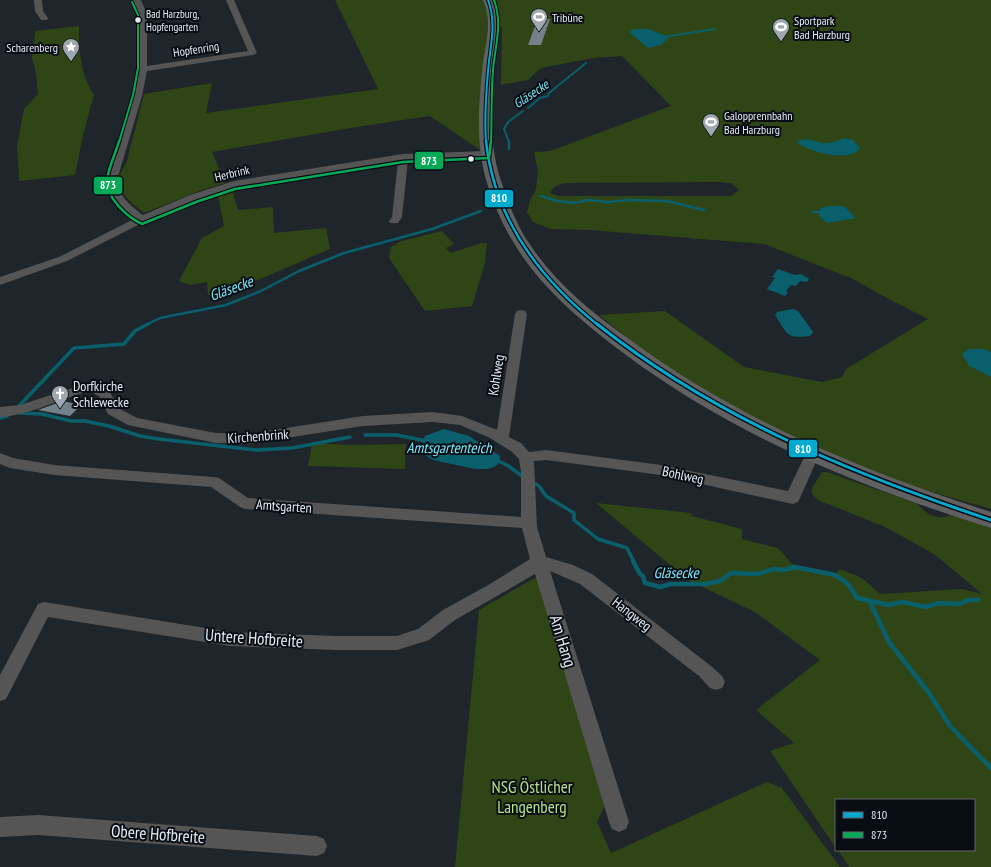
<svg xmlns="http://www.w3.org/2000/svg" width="991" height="867" viewBox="0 0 991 867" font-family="'PT Sans Narrow',sans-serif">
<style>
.green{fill:#2f4515;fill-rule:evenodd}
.water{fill:#09606c}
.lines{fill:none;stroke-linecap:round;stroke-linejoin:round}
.stream-far3{stroke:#09606c;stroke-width:2}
.stream-far2{stroke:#09606c;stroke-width:2.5}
.stream-far1{stroke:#09606c;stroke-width:3.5}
.stream{stroke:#09606c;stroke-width:4.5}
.building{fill:#74818b}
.minor{fill:#565556;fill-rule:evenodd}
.secondary{fill:#616061;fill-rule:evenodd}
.bus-1-far2-casing{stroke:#080d13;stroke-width:4}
.bus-1-far1-casing{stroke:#080d13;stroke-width:5}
.bus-1-casing{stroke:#080d13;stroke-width:6}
.bus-2-far1-casing{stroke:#080d13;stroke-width:4}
.bus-2-casing{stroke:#080d13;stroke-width:5}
.bus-1-far2{stroke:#00a9ce;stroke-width:2}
.bus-1-far1{stroke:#00a9ce;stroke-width:2.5}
.bus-1{stroke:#00a9ce;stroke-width:3}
.bus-2-far1{stroke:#06aa56;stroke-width:2}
.bus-2{stroke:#06aa56;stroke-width:2.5}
.bus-dot{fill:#e3ecf4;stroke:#080d13;stroke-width:1.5}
.labels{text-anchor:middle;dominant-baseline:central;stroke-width:4;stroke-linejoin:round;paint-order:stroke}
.far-bus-label{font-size:11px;fill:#e3ecf4;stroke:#080d13;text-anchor:start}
.far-poi-label{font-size:12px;fill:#e3ecf4;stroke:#080d13;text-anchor:start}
.far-street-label{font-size:12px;fill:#e3ecf4;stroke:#080d13}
.far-water-label{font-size:13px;font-style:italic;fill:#7ce9fa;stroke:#080d13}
.street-label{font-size:14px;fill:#e3ecf4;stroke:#080d13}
.poi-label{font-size:14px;fill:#e3ecf4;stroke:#080d13;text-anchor:start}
.water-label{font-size:15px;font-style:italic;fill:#7ce9fa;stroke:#080d13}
.near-street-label{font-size:17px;fill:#e3ecf4;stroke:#080d13}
.near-park-label{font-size:17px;fill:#b4e185;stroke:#080d13}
.line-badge{stroke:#080d13;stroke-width:1.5}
.badge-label{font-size:11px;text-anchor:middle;font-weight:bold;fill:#fff}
</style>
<rect width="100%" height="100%" fill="#1e252b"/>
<path class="green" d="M335,0h656v352l-7,-3 -15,17 22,11v132l-90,-26 -89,-34 -51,-27 -100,-57 -62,-50 66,-4 79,56 78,15 20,-5 4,-8 82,-50 -47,-24 -28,-16 -89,-35 -175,-14 -38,-1 -18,-7 -6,-10 3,-11 6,-12 2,-17 -4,-20 16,-1 121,-45 -49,-50 -28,2 -53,10 -13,12 -27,5 1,-57 -7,-6 -9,132 -56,-38 -80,12 -138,24 13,31 -26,8 -55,22c-12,-10 -23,-17 -27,-33l10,-19 17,-67 68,-11 -6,30 172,-24zM719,182l12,1 8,7 -8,6h-173l-8,-3c3,-7 8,-8 15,-10z
M79,26c0,27 1,46 15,69l-11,40 -8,40 -56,6 -2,-36 7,-36 14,-15 -2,-21 -4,-15 3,-27z
M233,193l5,17 35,-3 1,26 52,-5 4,21 -109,47 -13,-1 -1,-13 -17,3 -11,-4 23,-43 22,-12 -6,-30z
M442,231l12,13 -8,4 5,5 30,-10h6l-2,20 -13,43 -47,5 -36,-53 2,-11 10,-6z
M312,443l36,2 58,-1 -1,25 -97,-3z
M822,472h5l91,32c8,10 19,17 33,11l40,12v340h-142l-11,-17h136v-50h-138v48l-66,-97 24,-8 -38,-33 64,-50 -65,-48 -67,-32 -92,-77 95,10 1,3 50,13v10l36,9 17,19 40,8 5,-6 22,9 18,16 82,-5 20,5 -48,-40 -49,-27 -67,-27 -6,-6v-6z
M540,575l67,226 -10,21 14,31 156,-71 15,6 58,79h-385l24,-257z"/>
<path class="water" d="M634,29h14l21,8 -8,8 -13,3 -19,-16z
M844,138l9,2 7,8c-10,15 -50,4 -62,-5v-2c10,-4 17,1 26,2 8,0 13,-2 20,-5z
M827,206h17l12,12 -29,5 -8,-7 1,-7z
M778,269l17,6 6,-1 8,5 -2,3 -7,-1 -4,5 -5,-1 -5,6 2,1 -3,4 -18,-7 8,-11 -3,-1z
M793,309l5,2 15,21 -3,4c-25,3 -22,-2 -35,-21l2,-3z
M968,349h16l7,3v25l-22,-11 -7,-12z
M444,429l25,7 31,20v5l-4,5 -8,3h-13l-42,-9 -11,-7 1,-13 2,-4z"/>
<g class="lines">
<path class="stream-far3" d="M663,37l52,-8
M528,108l12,-10 8,-2 1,-3 37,-30
M509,142l-5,-13 4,-7 15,-11"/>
<path class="stream-far2" d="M509,141v8
M541,196l16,5 17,2 14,-3 21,2 20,-2 38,1 37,9
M813,212h10
M146,325l14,-7 66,-13 35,-14 38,-20 45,-18 88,-24 49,-18"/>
<path class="stream-far1" d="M18,407l56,-59 50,-4 11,-13 13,-7
M19,413l23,1 29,7h14l24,5 31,10 19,3 98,11 35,-2 58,-11
M0,418l7,-2
M365,435h31l31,6
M496,460l11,5 18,13
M532,482l7,4 7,10 28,17v7l24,19 29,9 7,14"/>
<path class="stream" d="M633,561l7,13 3,2 2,7 15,4 11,-3h35l14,-3 11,-8 27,1 16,-5 9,1 12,-3 40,8 13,9 9,14 32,7 13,-3 24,5 13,-4 20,1 9,-4h10
M870,602l19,40 40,51 21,33 41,42"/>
</g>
<path class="building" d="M538,18l12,1 -9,26h-13z
M63,401l18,4 -11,11 -32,-6z"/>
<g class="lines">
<path class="minor" d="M34,0h8l1,11 5,7 -1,2h-6l-6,-9z
M133,0h8l6,14v52l101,-15 -22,-51h8l23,53 -4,2 -106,16 -5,25 -25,84c2,17 13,25 26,35l47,-20 44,-14 169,-27 83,-3 5,3 -5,3 -78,3 -6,57 -4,6h-8l-1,-2 3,-4 6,-56 -162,26 -38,12 -52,22 -79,40 -67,24v-8l59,-20 75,-38c-13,-10 -25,-21 -27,-39l27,-84 5,-27v-55z
M521,310l4,1 2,3 -18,123 12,6 8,9 17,-2 115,15 127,26 19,-40 5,-1 5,1 2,4 -19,43 -2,4 -5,2 -132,-29 -115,-15 -12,1 3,66 9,30 27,8 19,9 119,92 11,10 3,6 -3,6 -6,2 -6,-2 -11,-12 -119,-92 -30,-13 79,251 -3,7 -7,3 -7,-3 -3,-7 -74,-248 -80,46 -26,20 -32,10h-61l-106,-4 -182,-29 -42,82 -6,2v-26l38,-71 6,-2 186,30 106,4h61l21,-7 25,-19 47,-26 40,-25 -8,-31 -277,-19 -5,-2 -29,-20 -157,-12 -44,-7 -10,-4v-11l13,5 41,7 160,12 5,1 29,20 273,19v-45l-2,-13 -8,-8 -21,-13 -30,-13 -27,-3 -70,4 -115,18 -32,-1 -88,-18 -20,-11 -9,-18 -10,-5c-30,8 -58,24 -89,26v-10l20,-2 71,-23 18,8 9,18 19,10 79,15 32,1 115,-18 70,-4 29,4 35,14 18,-116 2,-3z
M38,815l279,21 7,3 3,7 -3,7 -7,3 -279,-21 -38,2v-20z"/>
<path class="secondary" d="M483,0h10c12,23 3,46 1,70 -3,37 -5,75 7,111 7,21 15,43 28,62 25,39 62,69 100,96 109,81 233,132 362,173v16c-131,-41 -259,-93 -369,-176 -61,-46 -110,-90 -134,-166 -12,-37 -10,-75 -6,-114 2,-25 12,-48 1,-72z"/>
<defs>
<path id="bus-1-far2" d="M486,142c-2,-24 0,-48 2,-71 2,-25 9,-47 0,-71"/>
<path id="bus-1-far1" d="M486,141c8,77 53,137 112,184"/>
<path id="bus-1" d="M597,324c117,93 253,149 394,196"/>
<path id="bus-2-far1" d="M119,142l14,-47 5,-27v-53l-6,-13
M491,142c1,-24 0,-48 2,-72 2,-24 10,-46 1,-70"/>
<path id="bus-2" d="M119,141c-3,11 -11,28 -12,39 -1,18 20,37 35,44l54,-22 39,-13 168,-27 86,-4 2,-17"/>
</defs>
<use href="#bus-1-far2" class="bus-1-far2-casing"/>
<use href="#bus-1-far1" class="bus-1-far1-casing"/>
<use href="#bus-1" class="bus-1-casing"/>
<use href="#bus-2-far1" class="bus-2-far1-casing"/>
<use href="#bus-2" class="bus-2-casing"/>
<use href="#bus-1-far2" class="bus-1-far2"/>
<use href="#bus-1-far1" class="bus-1-far1"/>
<use href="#bus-1" class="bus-1"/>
<use href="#bus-2-far1" class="bus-2-far1"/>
<use href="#bus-2" class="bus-2"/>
</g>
<defs>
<symbol id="stadium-pin" viewBox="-11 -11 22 30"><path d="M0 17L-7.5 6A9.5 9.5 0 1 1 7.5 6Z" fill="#9ea6ae" stroke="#080d13"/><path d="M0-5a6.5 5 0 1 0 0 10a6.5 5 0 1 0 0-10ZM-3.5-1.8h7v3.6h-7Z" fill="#fff"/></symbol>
<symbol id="sight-pin" viewBox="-11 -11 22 30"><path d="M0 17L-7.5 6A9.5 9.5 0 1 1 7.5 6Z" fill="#9ea6ae" stroke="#080d13"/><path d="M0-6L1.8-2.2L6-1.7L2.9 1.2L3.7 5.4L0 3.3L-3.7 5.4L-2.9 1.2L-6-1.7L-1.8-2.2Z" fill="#fff"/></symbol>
<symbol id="church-pin" viewBox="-11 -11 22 30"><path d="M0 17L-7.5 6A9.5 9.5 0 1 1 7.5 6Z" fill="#9ea6ae" stroke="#080d13"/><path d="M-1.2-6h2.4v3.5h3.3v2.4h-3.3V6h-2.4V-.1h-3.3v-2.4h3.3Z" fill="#fff"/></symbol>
</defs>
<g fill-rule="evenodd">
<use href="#stadium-pin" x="529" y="7" width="20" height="27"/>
<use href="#stadium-pin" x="771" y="17" width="20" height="27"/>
<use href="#sight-pin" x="61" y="37" width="20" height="27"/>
<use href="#stadium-pin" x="701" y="112" width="20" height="27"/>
<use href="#church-pin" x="50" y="384" width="20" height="27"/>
</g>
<g class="bus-dot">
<circle cx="138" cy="20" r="3.5"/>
<circle cx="471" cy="159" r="3.5"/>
</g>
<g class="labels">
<g class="far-bus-label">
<text x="146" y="14">Bad Harzburg,<tspan x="146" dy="13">Hopfengarten</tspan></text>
</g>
<g class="far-poi-label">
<text x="552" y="17">Tribüne</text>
<text x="794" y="20">Sportpark<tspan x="794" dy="14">Bad Harzburg</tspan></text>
<text x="58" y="47" text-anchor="end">Scharenberg</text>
<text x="724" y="115">Galopprennbahn<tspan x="724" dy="14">Bad Harzburg</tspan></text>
</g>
<g class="far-street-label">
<text transform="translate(196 49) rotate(-9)">Hopfenring</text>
<text transform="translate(232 173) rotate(-13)">Herbrink</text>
</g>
<g class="far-water-label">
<text transform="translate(531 94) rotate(-34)">Gläsecke</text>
</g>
<g class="street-label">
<text transform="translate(496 375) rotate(-81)">Kohlweg</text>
<text transform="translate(258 436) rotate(-4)">Kirchenbrink</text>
<text transform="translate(683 475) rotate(12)">Bohlweg</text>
<text transform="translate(284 506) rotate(4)">Amtsgarten</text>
<text transform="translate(632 614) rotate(38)">Hangweg</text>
</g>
<g class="poi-label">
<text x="73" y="386">Dorfkirche<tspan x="73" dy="16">Schlewecke</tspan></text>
</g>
<g class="water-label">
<text transform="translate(231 288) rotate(-20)">Gläsecke</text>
<text x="449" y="447">Amtsgartenteich</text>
<text x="676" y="572">Gläsecke</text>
</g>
<g class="near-street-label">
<text transform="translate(254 638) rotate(4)">Untere Hofbreite</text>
<text transform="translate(563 641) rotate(73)">Am Hang</text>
<text transform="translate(158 834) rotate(4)">Obere Hofbreite</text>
</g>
<g class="near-park-label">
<text x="532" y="787">NSG Östlicher<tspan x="532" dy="20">Langenberg</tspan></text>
</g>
</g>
<g class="line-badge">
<rect x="414" y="151" width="30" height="19" rx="4" fill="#06aa56"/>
<rect x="93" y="176" width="30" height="19" rx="4" fill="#06aa56"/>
<rect x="484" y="189" width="30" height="19" rx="4" fill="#00a9ce"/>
<rect x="788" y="439" width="30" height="19" rx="4" fill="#00a9ce"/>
</g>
<g class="badge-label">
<text x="429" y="165">873</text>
<text x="108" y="189">873</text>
<text x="499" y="202">810</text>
<text x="803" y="453">810</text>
</g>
<rect x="835" y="799" width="140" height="52" fill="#080d13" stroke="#60666d"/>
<rect x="843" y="812" width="20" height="6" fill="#00a9ce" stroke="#60666d"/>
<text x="871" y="819" font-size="12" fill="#e3ecf4">810</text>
<rect x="843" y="832" width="20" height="6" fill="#06aa56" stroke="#60666d"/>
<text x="871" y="839" font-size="12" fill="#e3ecf4">873</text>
</svg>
